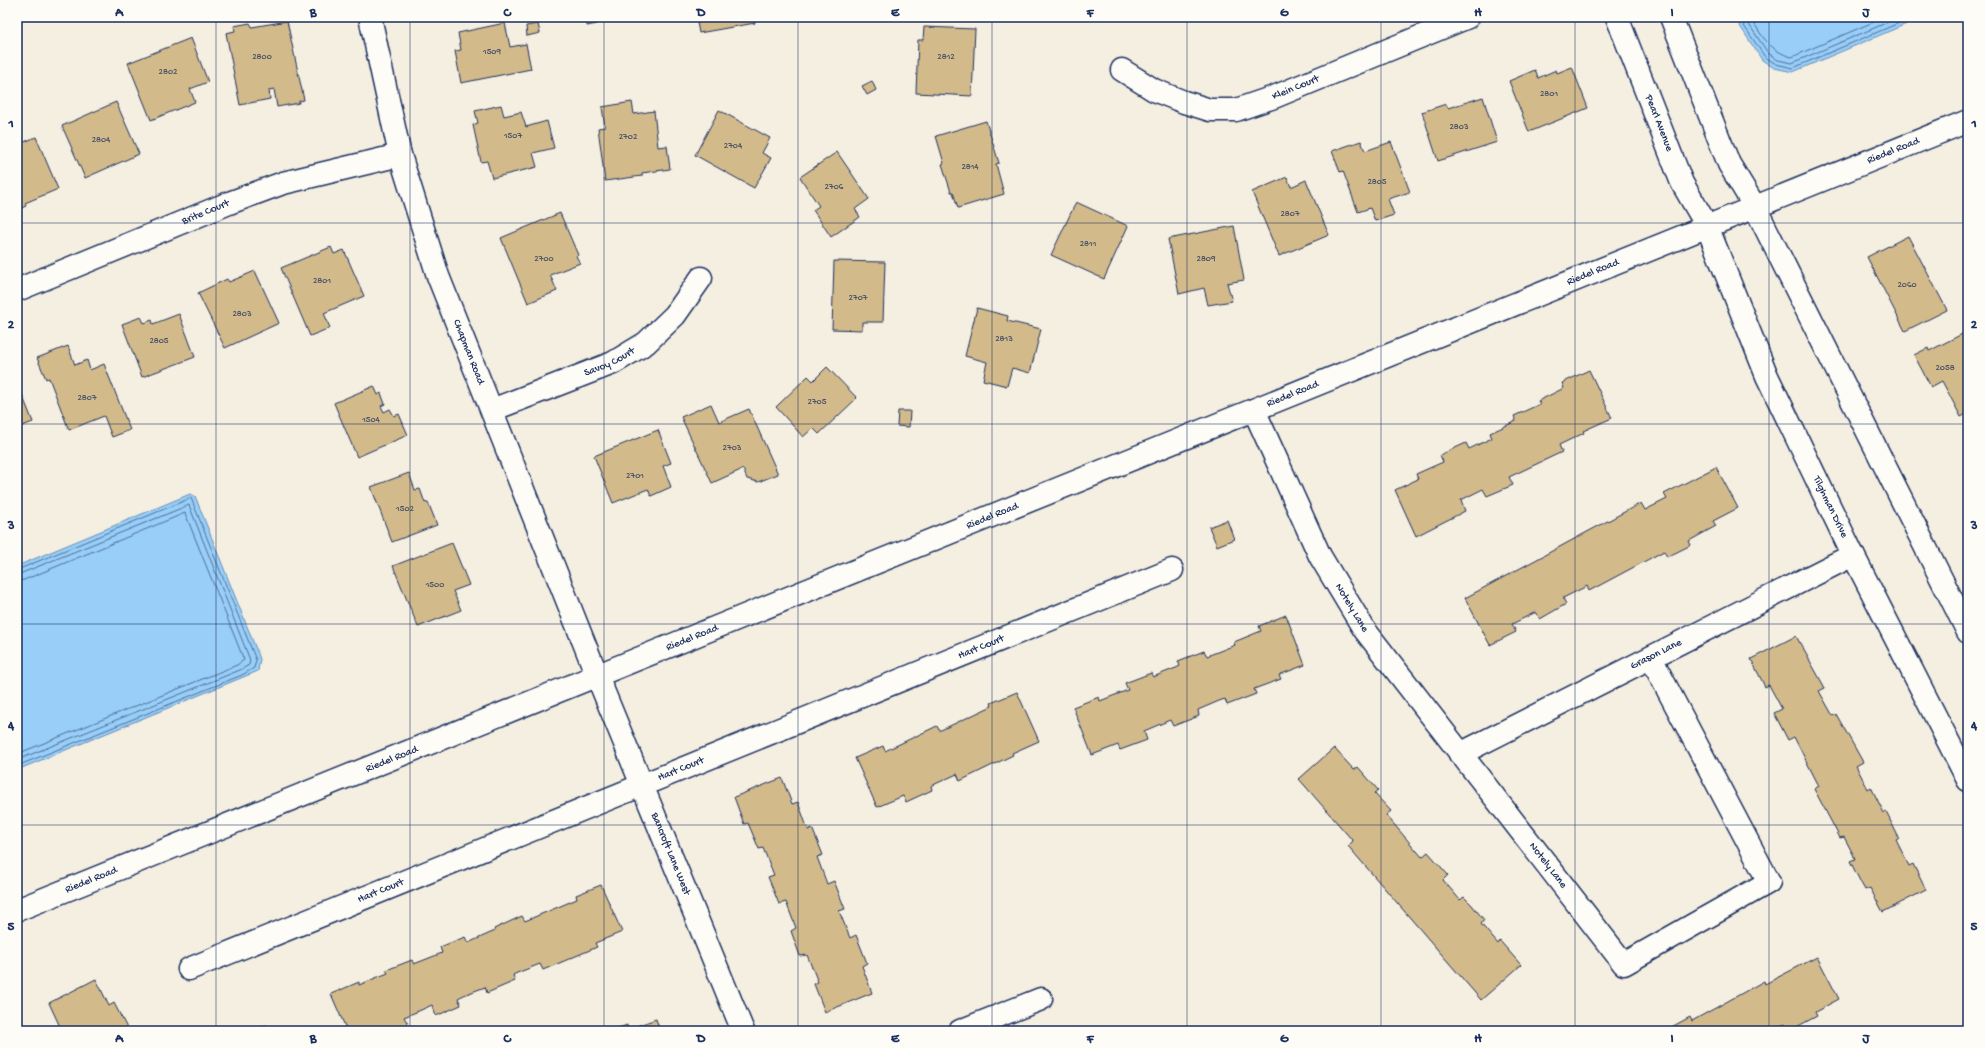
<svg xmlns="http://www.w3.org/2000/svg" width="1985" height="1048" viewBox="0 0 1985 1048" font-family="'Gochi Hand',sans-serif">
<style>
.water{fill:#98cef7;stroke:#668eba}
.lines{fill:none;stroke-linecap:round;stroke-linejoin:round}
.shore{stroke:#4d6f9b;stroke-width:1}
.building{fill:#d3ba8a;stroke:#1b2f5e}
.minor-casing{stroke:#1b2f5e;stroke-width:25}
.tertiary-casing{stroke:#1b2f5e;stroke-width:25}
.minor{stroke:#fdfcf7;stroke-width:22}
.tertiary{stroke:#fdfcf7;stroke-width:22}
.grid{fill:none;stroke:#1b2f5e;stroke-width:1;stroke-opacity:0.55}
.labels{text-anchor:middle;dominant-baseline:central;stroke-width:3;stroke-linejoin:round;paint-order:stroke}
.number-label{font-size:9px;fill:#495269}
.street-label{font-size:11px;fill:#1b2f5e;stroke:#fdfcf7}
.neatline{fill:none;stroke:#1b2f5e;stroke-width:1.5}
.grid-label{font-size:13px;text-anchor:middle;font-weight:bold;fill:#1b2f5e}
</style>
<rect width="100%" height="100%" fill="#f5efe1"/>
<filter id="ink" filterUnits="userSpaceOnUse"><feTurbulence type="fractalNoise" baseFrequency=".025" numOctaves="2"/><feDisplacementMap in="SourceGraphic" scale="8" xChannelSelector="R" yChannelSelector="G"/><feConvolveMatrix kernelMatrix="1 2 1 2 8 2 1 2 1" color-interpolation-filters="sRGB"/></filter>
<g filter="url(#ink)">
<path class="water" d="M1734,17h189l-130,55 -19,-4 -12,-8z
M190,494l5,2 65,163 -2,12 -241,99v-204z"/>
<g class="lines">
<path class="shore" d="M1738,17l27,40 11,7 17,4 120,-51
M1744,17l24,36 10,7 14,3 108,-46
M1751,17c9,18 20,35 41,40l93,-40
M17,570l174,-72 65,162 -2,8 -12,7 -225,91
M17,575l172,-70 61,155 -1,5 -9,5 -223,90
M17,581l7,-1 161,-67 59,147 -7,5 -220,89"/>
</g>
<path class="building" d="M581,17h31l-11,2 -4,5 -10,2v-5l-5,1z
M696,17h58l1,6 -56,10z
M287,21l17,79 -5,1v2l-22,4 -3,-18 -5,1 1,9 -30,6 -14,-72 9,-2 -1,-5 16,-3 2,4z
M505,23l5,24 16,-3 5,25 -70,14 -6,-32 6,-1 -3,-17z
M538,24l2,9 -13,3 -1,-10z
M924,27l51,2 -3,67 -56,-3 2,-53h5z
M191,38l17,44 -18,7 5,13 -44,18 -23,-57z
M1572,67l16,41 -59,24 -20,-51 26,-11 3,8 18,-8 1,3z
M872,81l4,9 -9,5 -5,-9z
M1483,97l14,45 -59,19 -16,-49 24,-8 2,4z
M116,102l23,52 -54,24 -23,-52z
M632,102l2,12 20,-3 4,36 9,-1 3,23 -28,4v3l-37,5 -7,-53 7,-1 -3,-20z
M501,105l3,11 17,-4 5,15 21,-6 7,27 -21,5 4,14 -45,11 -5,-17 -6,1 -8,-37 5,-2 -3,-12z
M719,110l51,28 -8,15 9,5 -17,30 -59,-33z
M986,121l13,42 -3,1 8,30 -46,14 -5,-16h-2l-9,-28 2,-1 -8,-27z
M36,137l22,52 -33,14 1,3 -9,4v-65z
M1361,141l4,10 26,-9 19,50 -22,7 6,16 -19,6 -5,-13 -12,4 -15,-41 -3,1 -8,-21z
M837,152l32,47 -14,10 5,8 -29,20 -18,-27 6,-4 -19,-29z
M1287,177l4,10 15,-7 23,55 -50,21 -27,-64z
M1076,202l52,24 -24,53 -53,-24z
M560,213l18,42 -2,1 4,7 -30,12 7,16 -29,12 -27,-65z
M1234,226l10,54 -17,3 5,18 -24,4 -4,-17 -25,6 -11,-55z
M1908,236l39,74 -42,21 -38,-74z
M331,247l3,7 10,-4 20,46 -40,17 6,15 -20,8 -29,-68z
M834,261l51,1 -2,60h-21v8l-30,-1z
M255,271l24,52 -54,25 -27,-55 29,-14 2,3z
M977,308l31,8 -1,5 34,8 -11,44 -18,-5 -5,18 -24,-6 4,-18 -22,-6z
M179,314l16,43 -53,20 -20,-53 19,-7 3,6 8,-3 1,4z
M1968,331v82l-7,4 -19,-36 -11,6 -17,-32 14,-7 1,3z
M68,346l7,19 12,-5 3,10 14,-6 26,66 -18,7 -8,-21 -35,14 -20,-52 -3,1 -9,-21z
M827,367l30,31 -38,36 -6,-6 -10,9 -27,-30 32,-31 5,5z
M1589,370l23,48 -29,13 1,2 -25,12 3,7 -53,25 4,8 -26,11 -4,-7 -22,11 4,11 -49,25 -21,-46 23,-11 -2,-5 27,-12 -3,-7 26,-12 3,6 23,-11 -2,-5 26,-12 -2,-5 26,-12 -2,-3 26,-13 -2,-5z
M17,382l16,40 -16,6z
M374,386l4,9 3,-2 4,11 -4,2 3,6 6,-3 4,7 5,-2 9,21 -51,22 -23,-54z
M711,404l8,18 30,-13 29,65 -20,8 -11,-3 -4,-10 -31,14 -31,-66z
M898,411h12l-1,16 -12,-1z
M658,430l13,33 -8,3 8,21 -20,9 -3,-7 -35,14 -19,-47z
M1716,467l22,41 -25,13 3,5 -27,15 2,4 -24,12 -3,-6 -75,40 -2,-5 -24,12 3,6 -26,15 -4,-7 -24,12 4,8 -26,13 -25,-47 176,-95 4,7 22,-11 -3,-5z
M409,473l6,17 5,-1 5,14 3,-1 9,23 -45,17 -21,-55z
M1227,520l7,19 -17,7 -8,-19z
M452,543l17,42 -16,6 8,19 -43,17 -25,-61z
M1286,615l19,50 -26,10 2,4 -27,10 2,5 -29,11 -2,-6 -6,2 -21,9 1,6 -26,10 -3,-6 -26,11 3,9 -27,10 -2,-5 -26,10 -19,-48 26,-10 1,4 28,-11 -3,-7 26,-10 2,4 23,-9 4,-2 -2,-5 26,-10 3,5 28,-11 -1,-3 27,-11 -2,-5z
M1796,636l29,52 -6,3 14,25 3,-2 27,48 -7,4 12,23 3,-2 13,26 2,-1 13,26 -3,2 13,26 4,-2 13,26 -43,22 -13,-24 -5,2 -5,-9 -10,-20 5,-2 -2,-5 -9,-17 -4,1 -26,-49 5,-3 -25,-49 -6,3 -14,-27 8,-4 -13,-24 -4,2 -14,-28z
M1017,692l22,49 -27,12 1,2 -53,26 -3,-7 -26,12 1,4 -26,12 -3,-6 -26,11 -22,-49 28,-12 2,5 52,-25 2,4h2l51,-24 -1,-3z
M1334,748l20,22 4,-3 20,23 -4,3 17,18 -5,4 36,42 6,-5 20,23 -5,5 17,20 4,-3 8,8 12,15 -3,4 17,20 2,-3 21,24 -40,35 -133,-154 5,-5 -54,-62z
M782,778l10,26 6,-2 10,28 4,-2 11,27 -6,2 10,27 7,-3 11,28 -6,2 11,27 6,-3 11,28 -5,3 10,27 -47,19 -11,-28 4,-2 -11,-27 -7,1 -9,-25 5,-3 -10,-26 -7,2 -11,-27 6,-2 -11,-27 -4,1 -11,-26 -4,1 -10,-27z
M601,885l21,47 -27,11 2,4 -54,23 -3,-6 -23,9 -4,2 2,6 -28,12 -2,-6 -21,8 -6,3 3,7 -25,11 -4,-11 -11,5 -17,7 4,7 -16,7h-45l-16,-37 28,-12v3l19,-8 10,-4 -2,-3 3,-1 23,-9 2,4 28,-11 -2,-6 25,-10 3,6 27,-12 -1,-2 28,-13 3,5 52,-22 -1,-4z
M1817,957l22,42 -24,13 2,4 -28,15 -4,-7 -12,7h-109l26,-14 2,4 72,-40 1,3z
M96,979l13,27 5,-3 14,27 -61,1 -1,-2 -4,2 -13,-28z
M656,1019l4,12h-50l17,-6 1,4z
M266,1025l4,6h-16z"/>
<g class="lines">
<defs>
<g id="minor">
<path id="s1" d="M370,17l30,138 38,121 160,402 145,353"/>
<path id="s2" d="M1617,17l65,166 25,43 60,150 86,179 115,225"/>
<path d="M1671,17l58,147 26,43 213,425"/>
<path id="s3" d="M1122,70l32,20 30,12 26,8h26l38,-13 194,-80"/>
<path id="s4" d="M17,290l212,-87 54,-20 117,-28"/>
<path id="s5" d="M492,410l121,-47 33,-20 29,-28 26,-37"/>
<path id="s6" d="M1254,410l66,146 44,73 260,335 145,-82 -118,-224"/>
<path id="s7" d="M1460,754l393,-199"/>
<path id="s8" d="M189,969l983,-399"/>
<path d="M960,1031l81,-32"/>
</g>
<g id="tertiary">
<path id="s9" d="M17,910c651,-260 1300,-527 1951,-789"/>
</g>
</defs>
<use href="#minor" class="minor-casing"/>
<use href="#tertiary" class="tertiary-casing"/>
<use href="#minor" class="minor"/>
<use href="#tertiary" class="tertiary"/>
</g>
</g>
<path class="grid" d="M216,17v1014M410,17v1014M604,17v1014M798,17v1014M992,17v1014M1187,17v1014M1381,17v1014M1575,17v1014M1769,17v1014M17,223h1951M17,424h1951M17,624h1951M17,825h1951"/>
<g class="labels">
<g class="number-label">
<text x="492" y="52">1509</text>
<text x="262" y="57">2800</text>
<text x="946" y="57">2812</text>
<text x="168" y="72">2802</text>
<text x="1549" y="94">2801</text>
<text x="1459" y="127">2803</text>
<text x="513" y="136">1507</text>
<text x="628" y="137">2702</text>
<text x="101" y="140">2804</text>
<text x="733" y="146">2704</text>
<text x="970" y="167">2814</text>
<text x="1377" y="182">2805</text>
<text x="834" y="187">2706</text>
<text x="1290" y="214">2807</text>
<text x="1088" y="244">2811</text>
<text x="544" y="259">2700</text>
<text x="1206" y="259">2809</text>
<text x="322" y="281">2801</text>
<text x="1907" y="285">2060</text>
<text x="858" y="298">2707</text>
<text x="242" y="314">2803</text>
<text x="1004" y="339">2813</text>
<text x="159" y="341">2805</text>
<text x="1945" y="368">2058</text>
<text x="87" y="398">2807</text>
<text x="817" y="402">2705</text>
<text x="371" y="420">1504</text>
<text x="732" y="448">2703</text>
<text x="635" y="476">2701</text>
<text x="405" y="509">1502</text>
<text x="435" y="585">1500</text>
</g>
<g class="street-label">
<text stroke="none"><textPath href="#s3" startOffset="187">Klein Court</textPath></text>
<text stroke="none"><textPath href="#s2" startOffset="114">Pearl Avenue</textPath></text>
<text stroke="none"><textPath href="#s9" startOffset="2024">Riedel Road</textPath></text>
<text stroke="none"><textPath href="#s4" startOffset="204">Brite Court</textPath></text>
<text stroke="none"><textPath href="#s9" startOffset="1700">Riedel Road</textPath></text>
<text stroke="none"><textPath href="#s1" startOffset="350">Chapman Road</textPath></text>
<text stroke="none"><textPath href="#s5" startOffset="127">Savoy Court</textPath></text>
<text stroke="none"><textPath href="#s9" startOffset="1376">Riedel Road</textPath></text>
<text stroke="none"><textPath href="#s2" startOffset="535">Tilghman Drive</textPath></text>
<text stroke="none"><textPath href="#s9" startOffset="1052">Riedel Road</textPath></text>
<text stroke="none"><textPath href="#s6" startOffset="221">Notely Lane</textPath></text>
<text stroke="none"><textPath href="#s9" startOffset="728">Riedel Road</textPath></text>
<text stroke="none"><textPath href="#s8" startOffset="855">Hart Court</textPath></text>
<text stroke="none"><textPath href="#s7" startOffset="220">Grason Lane</textPath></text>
<text stroke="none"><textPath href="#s9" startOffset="404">Riedel Road</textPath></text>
<text stroke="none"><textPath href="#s8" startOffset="531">Hart Court</textPath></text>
<text stroke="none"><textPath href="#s1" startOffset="891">Bancroft Lane West</textPath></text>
<text stroke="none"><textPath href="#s6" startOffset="545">Notely Lane</textPath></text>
<text stroke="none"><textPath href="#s9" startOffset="80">Riedel Road</textPath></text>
<text stroke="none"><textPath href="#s8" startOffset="207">Hart Court</textPath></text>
</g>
</g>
<rect width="1985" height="1048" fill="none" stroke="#fdfcf7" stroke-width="44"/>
<rect x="22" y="22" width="1941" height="1004" class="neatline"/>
<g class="grid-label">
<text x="119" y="16">A</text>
<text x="313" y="16">B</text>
<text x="507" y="16">C</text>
<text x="701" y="16">D</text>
<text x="895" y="16">E</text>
<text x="1090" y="16">F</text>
<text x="1284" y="16">G</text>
<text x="1478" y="16">H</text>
<text x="1672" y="16">I</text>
<text x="1866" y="16">J</text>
<text x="11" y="127">1</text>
<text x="1974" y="127">1</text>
<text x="11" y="328">2</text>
<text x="1974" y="328">2</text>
<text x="11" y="529">3</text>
<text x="1974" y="529">3</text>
<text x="11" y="729">4</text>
<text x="1974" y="729">4</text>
<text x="11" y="930">5</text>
<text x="1974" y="930">5</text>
<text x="119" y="1042">A</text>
<text x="313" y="1042">B</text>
<text x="507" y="1042">C</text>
<text x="701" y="1042">D</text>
<text x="895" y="1042">E</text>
<text x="1090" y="1042">F</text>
<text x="1284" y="1042">G</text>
<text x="1478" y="1042">H</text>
<text x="1672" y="1042">I</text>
<text x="1866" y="1042">J</text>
</g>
</svg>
